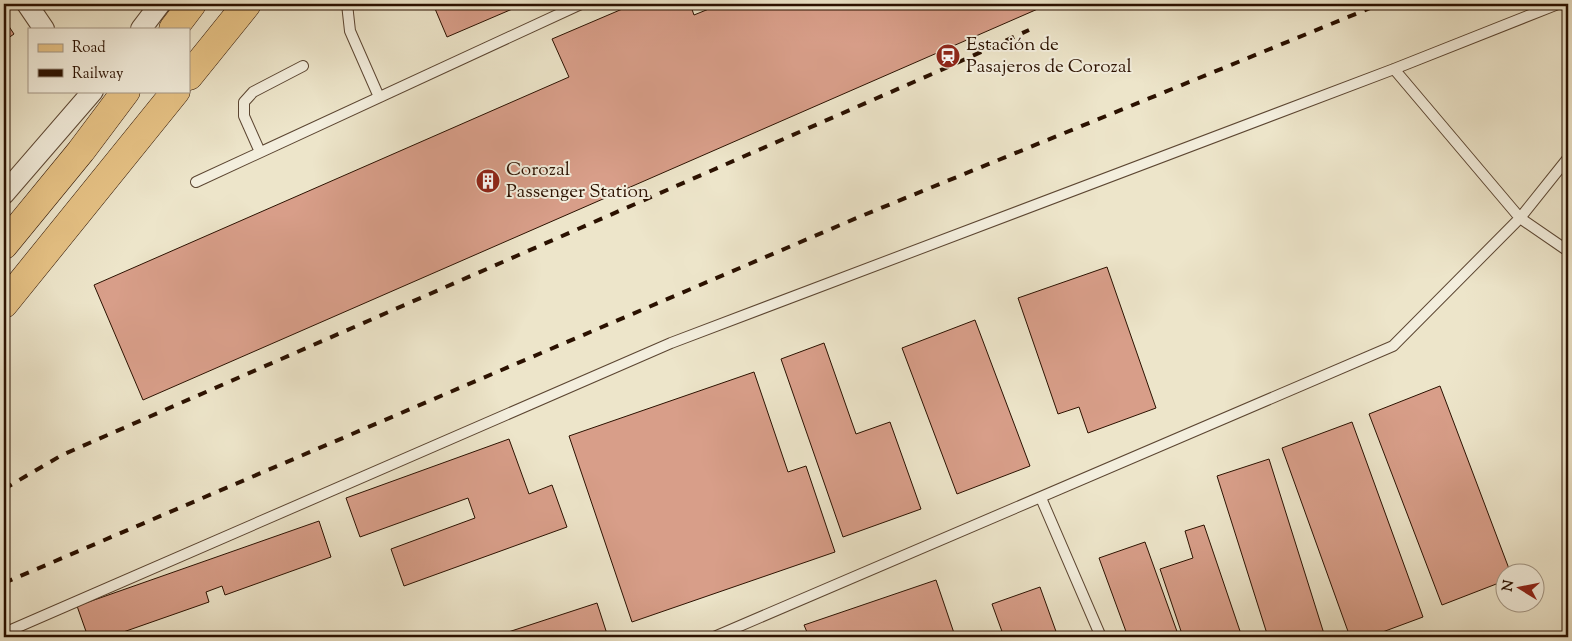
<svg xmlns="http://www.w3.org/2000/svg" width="1572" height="641" viewBox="0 0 1572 641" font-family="'Sorts Mill Goudy',serif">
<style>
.building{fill:#d89e89;stroke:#2b1100}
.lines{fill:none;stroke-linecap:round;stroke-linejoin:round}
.lane-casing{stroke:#5c4632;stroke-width:12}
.street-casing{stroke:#5c4632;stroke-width:22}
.primary-casing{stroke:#2b1100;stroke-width:29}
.lane{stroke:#f3eedd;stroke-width:10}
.street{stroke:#f3eedd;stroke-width:20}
.primary{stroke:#e6c285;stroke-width:28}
.rail{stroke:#2b1100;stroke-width:4;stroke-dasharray:9 9;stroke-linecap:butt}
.labels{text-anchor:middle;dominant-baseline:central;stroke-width:4;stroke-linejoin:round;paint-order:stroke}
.poi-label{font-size:19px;fill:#2b1100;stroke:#f3eedd;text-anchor:start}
</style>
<rect width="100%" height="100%" fill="#ede5ca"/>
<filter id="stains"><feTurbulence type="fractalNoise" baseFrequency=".004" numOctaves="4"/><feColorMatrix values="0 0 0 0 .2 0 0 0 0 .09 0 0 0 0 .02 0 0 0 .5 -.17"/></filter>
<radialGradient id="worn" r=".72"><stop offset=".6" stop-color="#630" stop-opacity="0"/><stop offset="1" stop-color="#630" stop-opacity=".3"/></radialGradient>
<path class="building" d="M433,4h91l-77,33z
M634,4h56l4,11 27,-11h317l2,4 -897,392 -49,-115 475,-208 -17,-38z
M4,19l10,15 -10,7z
M1107,267l49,141 -68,25 -9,-26 -21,7 -40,-116z
M975,320l55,146 -73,28 -55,-146z
M824,343l32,91 34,-12 31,87 -78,28 -62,-178z
M754,372l34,100 18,-6 29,86 -203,70 -63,-186z
M1440,386l71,188h-7v7l-62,24 -73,-191z
M1352,422l71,195 -54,20h-19l-68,-189z
M509,439l20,55 23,-9 15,42 -163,59 -13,-37 84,-31 -7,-20 -108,39 -14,-39z
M1269,459l56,178h-57l-51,-161z
M319,521l12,36 -106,38 -3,-9 -16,6 3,10 -100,35h-21l-11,-31z
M1204,525l38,112h-59l-23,-68 33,-11 -8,-27z
M1145,542l34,95h-51l-29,-79z
M936,580l19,56 -4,1h-142l-5,-12z
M1040,587l18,50h-54l-12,-33z
M597,603l11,34h-115z"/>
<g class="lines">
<defs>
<path id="lane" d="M347,4l3,27 29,66
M1394,69l126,149 48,33
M260,152l-16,-36v-14l9,-10 50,-26
M196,182l385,-178
M1041,498l60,139
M4,633l667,-290 723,-274 164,-65
M714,637l679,-291 127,-128 48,-60"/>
<path id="street" d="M27,4l17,25
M141,29l19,-25
M4,194l89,-103"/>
<path id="primary" d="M173,29l19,-25
M189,76l58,-72
M4,245l77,-94 45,-60
M4,304l172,-213"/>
</defs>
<use href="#lane" class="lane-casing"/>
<use href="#street" class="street-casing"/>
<use href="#primary" class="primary-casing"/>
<use href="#lane" class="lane"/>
<use href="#street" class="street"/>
<use href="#primary" class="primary"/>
<path class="rail" d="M4,489l58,-34 886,-388 81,-37
M4,583l855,-366 521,-213"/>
</g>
<defs>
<symbol id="station-disc" viewBox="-11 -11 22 22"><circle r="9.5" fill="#8f2418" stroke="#f3eedd"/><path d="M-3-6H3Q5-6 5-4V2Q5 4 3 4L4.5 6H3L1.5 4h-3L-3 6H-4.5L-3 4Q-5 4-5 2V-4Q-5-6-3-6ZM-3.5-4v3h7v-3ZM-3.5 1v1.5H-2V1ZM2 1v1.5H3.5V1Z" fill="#fff"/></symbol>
<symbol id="building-disc" viewBox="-11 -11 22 22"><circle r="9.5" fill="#8f2418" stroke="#f3eedd"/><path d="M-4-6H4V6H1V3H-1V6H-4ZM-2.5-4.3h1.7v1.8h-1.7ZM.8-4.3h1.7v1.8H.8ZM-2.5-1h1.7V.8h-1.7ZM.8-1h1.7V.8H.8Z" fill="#fff"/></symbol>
</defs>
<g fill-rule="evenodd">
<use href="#station-disc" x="934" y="42" width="28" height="28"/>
<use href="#building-disc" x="474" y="167" width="28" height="28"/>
</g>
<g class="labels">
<g class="poi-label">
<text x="966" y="45">Estación de<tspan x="966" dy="22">Pasajeros de Corozal</tspan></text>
<text x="506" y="170">Corozal<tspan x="506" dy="22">Passenger Station</tspan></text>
</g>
</g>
<rect width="1572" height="641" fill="none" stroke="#ede5ca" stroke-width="20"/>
<rect x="5" y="5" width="1562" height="631" fill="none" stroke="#2b1100" stroke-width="2.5"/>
<rect x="10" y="10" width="1552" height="621" fill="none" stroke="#2b1100"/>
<rect x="28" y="28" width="162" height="65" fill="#f3eedd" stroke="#a39685"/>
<rect x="38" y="44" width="25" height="8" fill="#e6c285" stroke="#a39685"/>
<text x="72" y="52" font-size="15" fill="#2b1100">Road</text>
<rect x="38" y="69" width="25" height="8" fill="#2b1100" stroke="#a39685"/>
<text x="72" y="78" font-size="15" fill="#2b1100">Railway</text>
<g transform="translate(1520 588) rotate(280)"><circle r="24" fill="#f3eedd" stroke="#a39685"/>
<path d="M0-4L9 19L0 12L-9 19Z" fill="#8f2418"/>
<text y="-8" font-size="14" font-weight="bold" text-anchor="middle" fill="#2b1100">N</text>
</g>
<rect width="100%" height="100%" filter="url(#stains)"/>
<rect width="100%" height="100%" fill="url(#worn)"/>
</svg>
